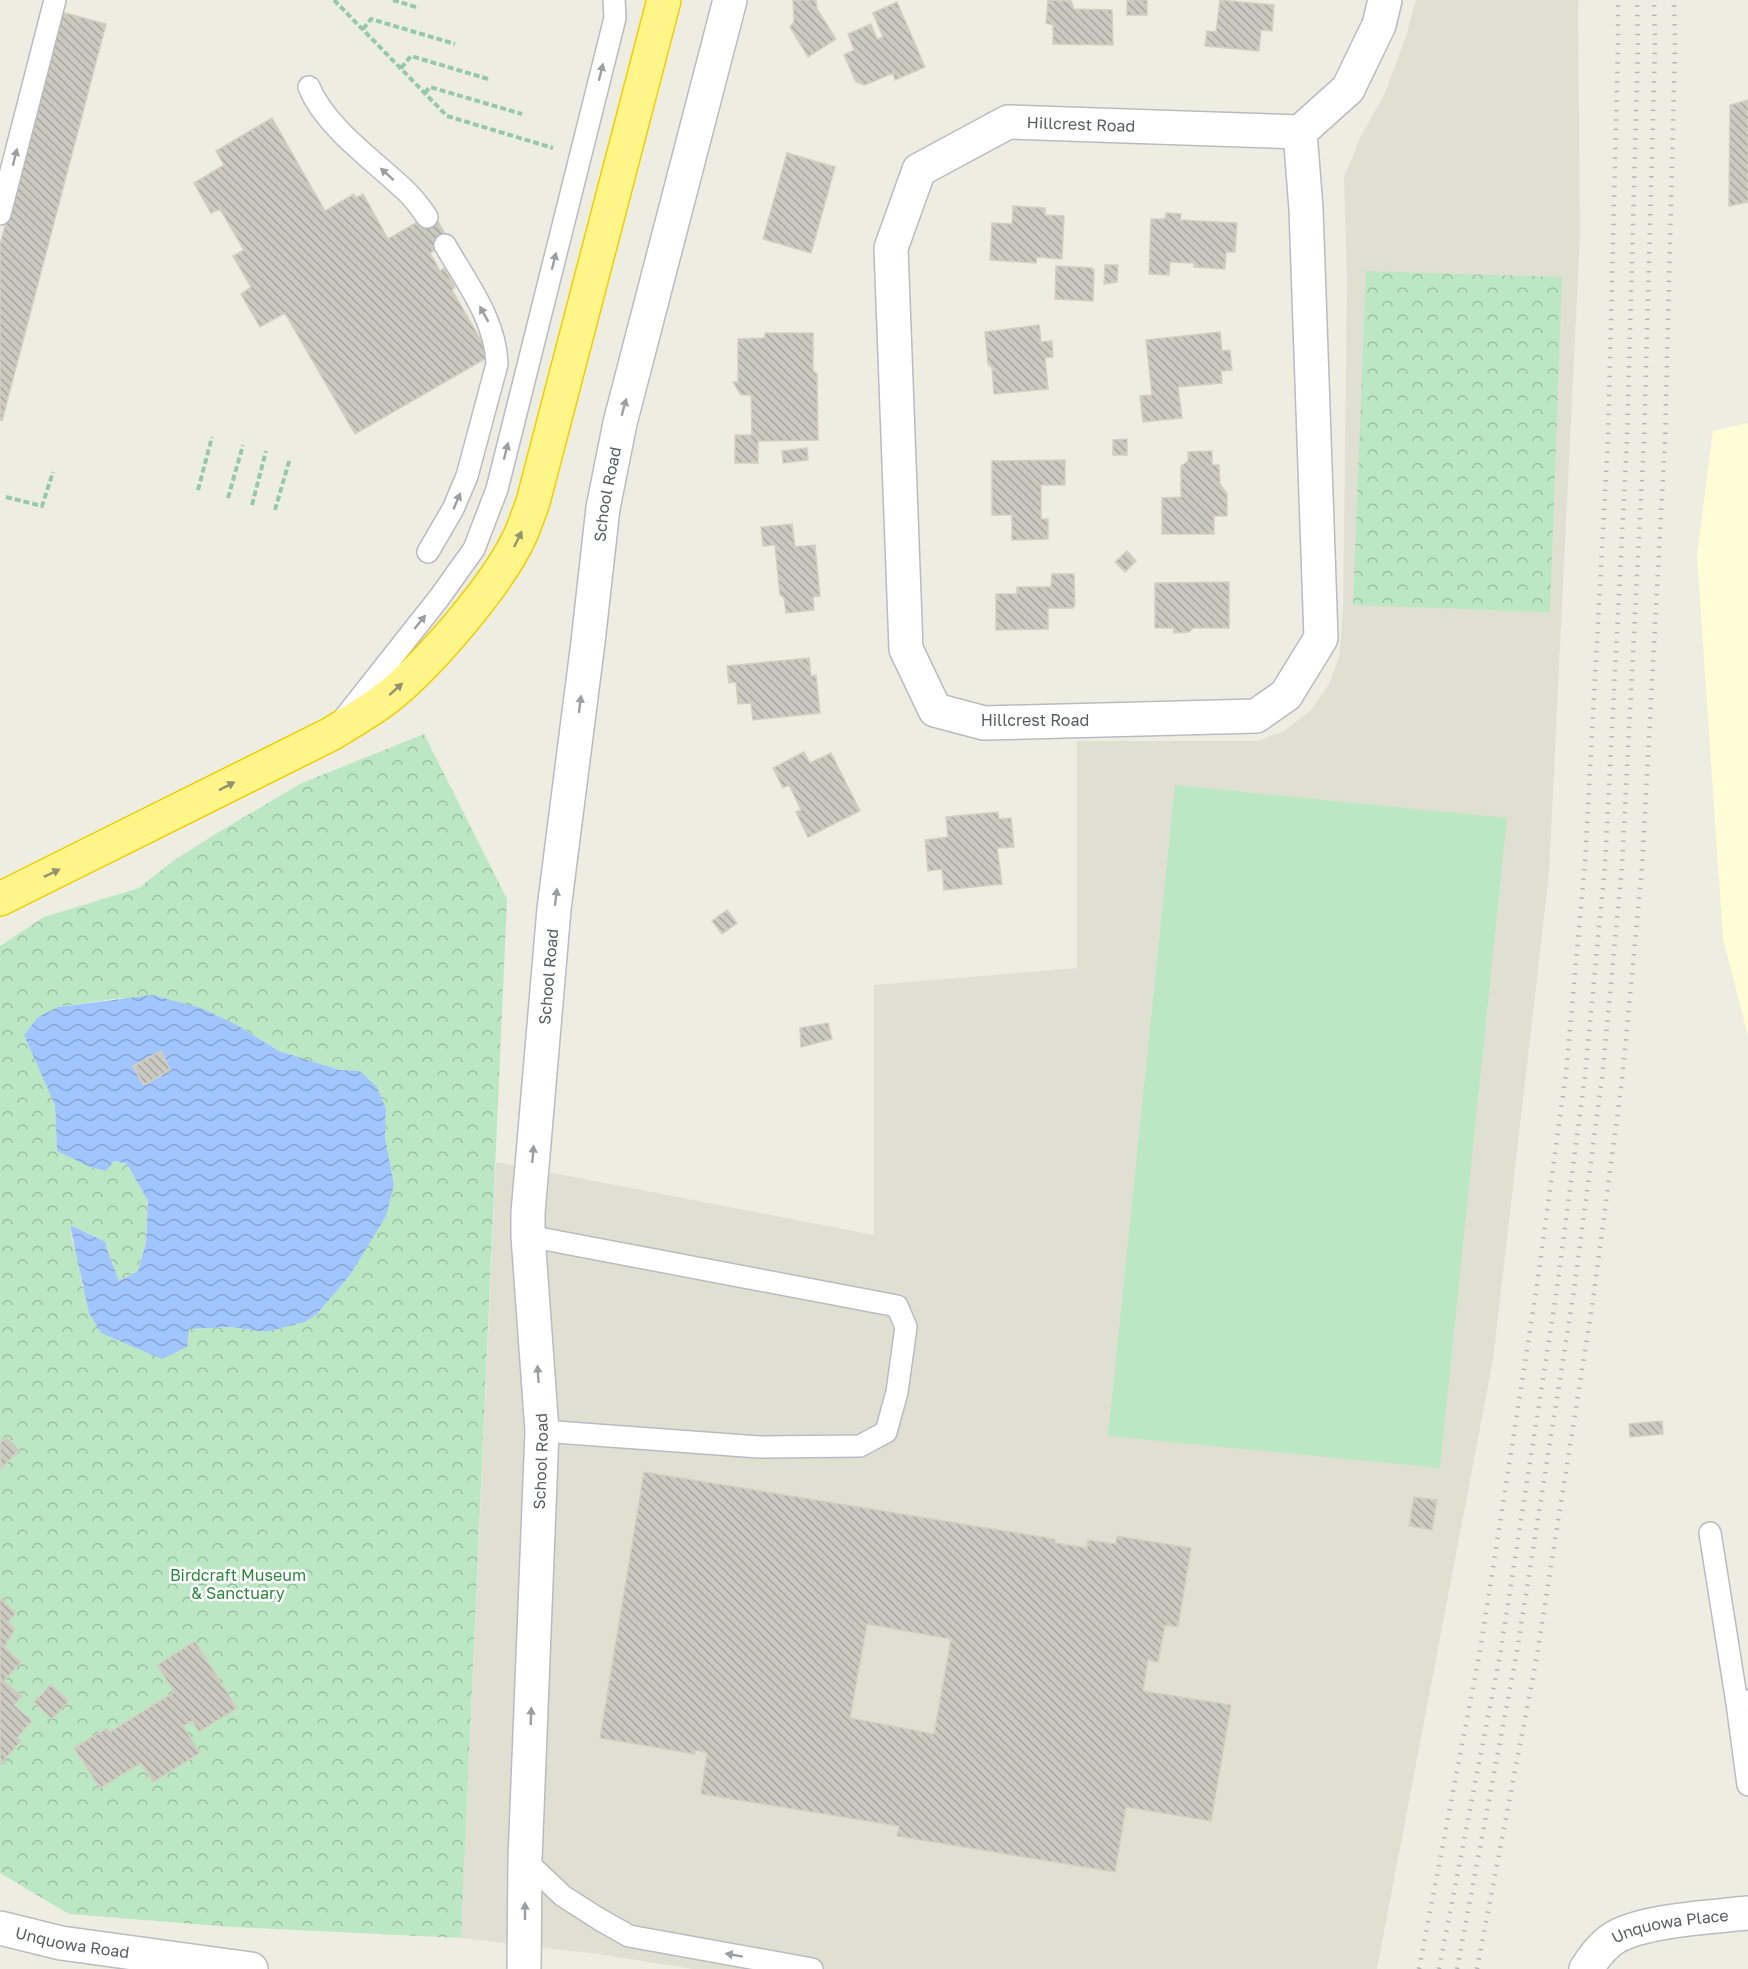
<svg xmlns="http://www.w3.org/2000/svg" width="1748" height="1969" viewBox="0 0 1748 1969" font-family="'Golos Text',sans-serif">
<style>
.commercial{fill:#fffcd6}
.education{fill:#e0e0d2}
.grass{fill:#bce7c4}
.forest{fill:url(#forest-crowns);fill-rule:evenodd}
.water{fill:url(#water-waves)}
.building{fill:url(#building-back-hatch);stroke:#d3d0c0;stroke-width:1.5;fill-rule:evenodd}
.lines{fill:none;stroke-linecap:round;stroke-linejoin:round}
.service-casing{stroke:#babbc1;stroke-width:24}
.minor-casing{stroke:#babbc1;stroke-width:36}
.tertiary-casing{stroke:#babbc1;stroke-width:36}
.motorway-casing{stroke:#f0ce00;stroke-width:36}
.path{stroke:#95c8ac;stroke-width:4;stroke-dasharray:6 3;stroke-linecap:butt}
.service{stroke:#fff;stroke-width:21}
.minor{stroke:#fff;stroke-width:33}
.tertiary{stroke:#fff;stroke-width:33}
.motorway{stroke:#fff588;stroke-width:33}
.rail{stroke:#b5b6b6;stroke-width:4.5;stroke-dasharray:1.5 8;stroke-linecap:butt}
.oneway{fill:#9c9ea1}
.oneway2{fill:#949270}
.labels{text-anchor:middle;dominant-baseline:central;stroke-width:5;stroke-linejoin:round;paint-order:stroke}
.street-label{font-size:16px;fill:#5a5d63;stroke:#fff}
.park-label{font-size:16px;fill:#2f8542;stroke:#fff}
</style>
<defs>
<pattern id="forest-crowns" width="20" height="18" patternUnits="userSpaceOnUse" patternTransform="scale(1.5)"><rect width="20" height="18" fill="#bce7c4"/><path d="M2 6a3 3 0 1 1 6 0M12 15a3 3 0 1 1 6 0" fill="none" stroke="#9cbea3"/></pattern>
<pattern id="water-waves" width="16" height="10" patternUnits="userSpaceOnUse" patternTransform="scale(1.5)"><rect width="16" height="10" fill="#a1c6ff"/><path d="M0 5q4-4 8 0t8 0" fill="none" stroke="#86a4d2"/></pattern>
<pattern id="building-back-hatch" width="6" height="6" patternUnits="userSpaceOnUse" patternTransform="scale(1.5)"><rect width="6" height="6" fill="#cbcac1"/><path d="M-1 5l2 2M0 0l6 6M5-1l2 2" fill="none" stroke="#a8a7a0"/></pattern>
</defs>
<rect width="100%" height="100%" fill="#eeede2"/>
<path class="commercial" d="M1748,423v613l-25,-97 -26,-384 16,-124z"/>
<path class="education" d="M1416,0h162l2,235 -31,639 -56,486 -116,609h-684l-96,-15 -136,-16 35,-776 378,73v-250l203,-17v-227h181l26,-10 26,-20 19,-27 10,-26 4,-47 4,-330 -3,-104 17,-41 24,-43 21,-57z"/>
<path class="grass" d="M1175,785l332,33 -67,650 -332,-32z"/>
<path class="forest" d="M1366,271l196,6 -12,335 -197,-7z
M424,734l83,165 -46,1039 -229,-11 -163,-13 -69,-41v-927l44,-29 95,-29 34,-27 44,-28 85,-50zM121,998l118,28 40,25 61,19 20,1 26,38 -1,28 9,48 -44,90 -33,39 -12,8 -39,10 -36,-5 -41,2 -27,29 -26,-11 -54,-61 -3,-25 -7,-21 -2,-15 36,17v5l13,34 19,-10 8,-28 2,-42 -21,-37 -70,-13 -2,-46 -17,-88 20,-10z"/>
<path class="water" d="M152,995l49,13 38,18 40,25 61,19 20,1 17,16 9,22 -1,28 9,48 -8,31 -36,59 -33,39 -12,8 -39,10 -36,-5 -41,2 -2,18 -25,12 -61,-26 -12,-20 -19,-88 36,17v5l13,34 19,-10 8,-28 2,-42 -21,-37 -13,-3 -8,10 -16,-4 -33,-16 -2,-46 -31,-70 14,-18 20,-10z"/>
<path class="building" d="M793,0h23l1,9 19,30 -28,18 -18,-30 4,-5z
M1048,0l23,1 3,8 38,1 1,35 -60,-1v-19l-7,-2z
M1127,0h20v15h-20z
M1220,0l54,5 -2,26 -11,-1 -2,21 -54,-5 2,-15 9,1z
M897,2l28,65 -30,13 -2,-7 -28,12 -9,-3 -12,-27 10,-5 -6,-16 23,-10 6,15 6,-2 -10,-24z
M61,12l45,12 -104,397 -2,-1v-175z
M1748,100v102l-19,4 1,-101z
M272,118l53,93 29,-17 2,4 7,-4 25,45 45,-26 17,29 -20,11 10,18 4,-3 11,19 -3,3 38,66 -135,78 -70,-121 -25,14 -19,-33 10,-7 -18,-31 11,-6 -24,-41 -9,4 -17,-30 30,-18 -8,-14z
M787,153l48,14 -24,86 -48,-14z
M1013,206l32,2v7l19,1 -2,43 -25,-2 -1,6 -46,-3 2,-37 20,1z
M1166,213l15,1 -1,6 57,3 -2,29h-9l-1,17 -31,-2v-4l-24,-1 -1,13 -20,-1 2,-55h14z
M1105,265h13l-1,17 -13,2z
M1056,266l36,2 2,2 -1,31 -38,-2z
M1039,325l2,17 11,-1 1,16 -8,1 3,31 -54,5 -2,-26 -4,-4 -3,-32z
M1220,332l2,19 8,-1 2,20 -11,1 1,12 -44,4 4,31 -39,4 -3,-26 12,-1 -6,-55z
M765,333h48v38l4,3 1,66 -60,1v22h-23v-28h17l-1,-40h-10l-8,-13h5v-43l27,-1z
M1127,439v16h-14v-15z
M807,448l1,12 -25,3 -1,-12z
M1212,451v14h7l1,19 7,10v22h-13v18h-52v-36l19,-1v-31l7,-5v-9z
M1065,460v25h-24v34h7v20l-36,1v-25h-20v-54z
M792,524l3,23 20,-2 5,51 -7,1 1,13 -28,3 -2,-15 -4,-3 -5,-50 -12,1 -2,-19z
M1127,551l9,10 -11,11 -10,-10z
M1052,574h22l1,30 -2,4h-25v21l-52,1v-36h21v-7h34z
M1229,582v46h-36l-4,4 -15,1v-5h-19v-45z
M809,658l2,18 5,-1 4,38 -67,7 -2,-17 -13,1 -2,-22 -7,1 -2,-17z
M804,752l6,11 21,-10 29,58 -52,26 -12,-25 5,-2 -12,-25 -6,3 -10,-20z
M998,812l1,7 12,-1 3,29 -17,1 5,36 -58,6 -2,-21 -14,2 -3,-31 23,-3 -2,-20z
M727,910l10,13 -15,11 -10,-13z
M828,1023l4,16 -31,8 -1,-19z
M161,1051l9,19 -26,15 -11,-19z
M1662,1421l1,13 -33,3 -1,-13z
M6,1437l13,13 -18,19 -1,-26z
M644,1472l410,67 2,4 31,5 1,-8 28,4 1,-8 74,12 -13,79 -13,-2 -7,37 -10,-2 -5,31 88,14 -20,116 -85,-14 -11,65 -218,-36 2,-10 -198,-32 6,-41 -12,-3v4l-95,-16zM867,1624l84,15 -17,95 -84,-16z
M1414,1497l23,3 -5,30 -23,-4z
M0,1598l16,15 -8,9 7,7 -11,18 17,15 -17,19 18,15 -8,9 18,16 -15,17 4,3 -21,24z
M195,1641l42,67 -38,24 -7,-11 -9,5 17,27 -47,29 -12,-19 -41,25 -26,-40 33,-20 3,4 64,-40 -17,-27z
M51,1684l18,17 -17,18 -18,-17z"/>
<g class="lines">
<defs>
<path id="service" d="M309,87c16,40 67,75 98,105 7,7 14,16 20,25
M0,214l55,-214
M428,552l25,-43 14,-33 30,-112c-1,-44 -31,-82 -52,-119
M345,717l94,-119 35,-49 23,-60 118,-471 -1,-18
M528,1236l369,70 9,21 -9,65 -11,40 -26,14 -101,1 -217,-16
M1710,1533l27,170
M1748,1701l-11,2 11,82
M525,1860l38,36 36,23 30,17 183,33"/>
<g id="minor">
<path d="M1008,122l292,10 6,77 15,429 -35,57 -30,21 -272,7 -49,-13 -29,-61 -15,-401 28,-78z"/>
<path d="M1300,132l48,-43 31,-64 6,-25"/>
<path id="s1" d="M524,1969l1,-109 17,-429 -14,-195v-23l26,-304 34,-267 15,-134 17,-85 110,-423"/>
<path id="s2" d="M1586,1969c8,-12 16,-23 28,-31 30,-18 98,-21 134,-25"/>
</g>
<g id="tertiary">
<path id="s3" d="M0,1928l61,15 190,26"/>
</g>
<path id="motorway" d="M0,899l331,-165c21,-13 43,-25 62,-41 40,-34 105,-109 127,-157 5,-11 9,-23 13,-34l131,-502"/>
</defs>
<use href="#service" class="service-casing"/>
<use href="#minor" class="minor-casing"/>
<use href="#tertiary" class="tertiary-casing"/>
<use href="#motorway" class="motorway-casing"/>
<path class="path" d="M334,0l113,116 106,32
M393,0l26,8
M363,29l8,-10 84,25
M401,68l10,-12 77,23
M425,93l5,-6 92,27
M198,490l14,-53
M6,497l36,9 11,-34
M228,498l15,-53
M252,505l14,-54
M275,510l15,-52"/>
<use href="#service" class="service"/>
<use href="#minor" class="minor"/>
<use href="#tertiary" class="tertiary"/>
<use href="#motorway" class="motorway"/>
<path class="rail" d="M1419,1969l61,-318 56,-359 30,-219 19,-210 23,-425 10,-393v-45
M1439,1969l61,-314 56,-360 29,-219 20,-211 22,-426 11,-394 -1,-45
M1457,1969l59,-312 57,-360 29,-219 20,-212 22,-426 11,-395 -1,-45
M1477,1969l59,-308 57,-361 29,-220 20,-212 23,-428 10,-395 -1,-45"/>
</g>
<defs><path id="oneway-solid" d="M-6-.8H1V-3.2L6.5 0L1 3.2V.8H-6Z" transform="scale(1.5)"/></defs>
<g class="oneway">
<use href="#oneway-solid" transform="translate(601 72) rotate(-76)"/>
<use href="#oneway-solid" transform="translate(15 157) rotate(-76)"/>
<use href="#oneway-solid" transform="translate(387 174) rotate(-138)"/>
<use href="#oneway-solid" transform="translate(554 261) rotate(-76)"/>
<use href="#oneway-solid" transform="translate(484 314) rotate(-119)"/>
<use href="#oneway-solid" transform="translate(624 407) rotate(-75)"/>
<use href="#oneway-solid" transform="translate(506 451) rotate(-76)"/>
<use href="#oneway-solid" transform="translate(457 501) rotate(-67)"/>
<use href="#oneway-solid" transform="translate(420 622) rotate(-51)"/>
<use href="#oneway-solid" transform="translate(580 704) rotate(-83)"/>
<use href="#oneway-solid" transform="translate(556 897) rotate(-83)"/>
<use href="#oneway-solid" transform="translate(533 1154) rotate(-85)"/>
<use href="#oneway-solid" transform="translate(538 1374) rotate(-94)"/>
<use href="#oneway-solid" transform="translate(531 1716) rotate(-88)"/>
<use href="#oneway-solid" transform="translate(525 1911) rotate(-90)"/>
<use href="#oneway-solid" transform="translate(734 1955) rotate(-170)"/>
</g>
<g class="oneway2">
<use href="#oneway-solid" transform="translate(518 539) rotate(-64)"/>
<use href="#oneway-solid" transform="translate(396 689) rotate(-42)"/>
<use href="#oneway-solid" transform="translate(227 786) rotate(-27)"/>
<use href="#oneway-solid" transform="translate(52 873) rotate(-26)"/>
</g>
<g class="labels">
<g class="street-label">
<text transform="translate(1081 124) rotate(2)">Hillcrest Road</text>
<text stroke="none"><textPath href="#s1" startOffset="1480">School Road</textPath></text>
<text x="1035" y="720">Hillcrest Road</text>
<text stroke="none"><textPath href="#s1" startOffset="994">School Road</textPath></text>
<text stroke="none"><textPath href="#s1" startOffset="508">School Road</textPath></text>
<text stroke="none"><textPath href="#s2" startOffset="100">Unquowa Place</textPath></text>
<text stroke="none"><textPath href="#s3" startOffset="74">Unquowa Road</textPath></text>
</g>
<g class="park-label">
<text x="238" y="1575">Birdcraft Museum<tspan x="238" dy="18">&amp; Sanctuary</tspan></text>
</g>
</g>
</svg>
